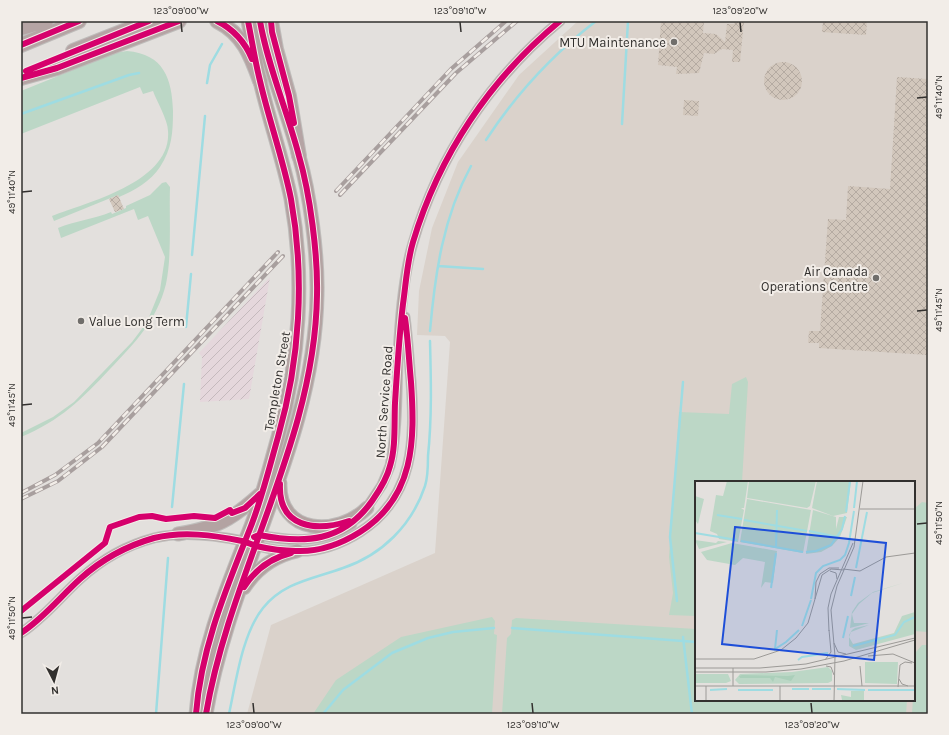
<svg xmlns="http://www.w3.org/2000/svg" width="949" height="735" viewBox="0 0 949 735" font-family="Karla,sans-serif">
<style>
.industrial{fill:url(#industrial-furrows)}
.built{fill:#dad2cb;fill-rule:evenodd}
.green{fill:#bcd7c6}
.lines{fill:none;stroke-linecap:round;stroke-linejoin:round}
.stream{stroke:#9edce2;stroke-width:2.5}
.building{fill:url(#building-cross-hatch)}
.street-casing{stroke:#bfbdbb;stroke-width:11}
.secondary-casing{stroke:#bfbdbb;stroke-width:15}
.primary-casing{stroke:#bfbdbb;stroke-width:16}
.street{stroke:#b4a4a3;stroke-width:9}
.secondary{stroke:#b3a3a2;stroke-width:13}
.primary{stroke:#b5a4a4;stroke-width:14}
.rail-casing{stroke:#a89f9e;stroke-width:4}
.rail{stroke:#f2ede8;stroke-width:2.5;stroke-dasharray:8;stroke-linecap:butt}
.cycleway-casing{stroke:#f2ede8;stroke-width:8}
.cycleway{stroke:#d6006c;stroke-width:6}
.ticks{fill:none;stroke:#32302e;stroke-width:1.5}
.poi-dot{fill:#706e6b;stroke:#f2ede8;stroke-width:1.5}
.labels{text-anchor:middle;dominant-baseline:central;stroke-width:4;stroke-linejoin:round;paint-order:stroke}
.poi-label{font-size:13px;fill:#32302e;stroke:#f2ede8;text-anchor:end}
.street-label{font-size:13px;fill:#32302e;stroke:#f2ede8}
.inset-river{fill:none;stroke:#9edce2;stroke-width:2}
.inset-road{fill:none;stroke:#9c9a97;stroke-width:1}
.view{fill:#1d4ed8;fill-opacity:0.15;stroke:#1d4ed8;stroke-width:2}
.inset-edge{fill:none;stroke:#32302e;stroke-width:2}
.neatline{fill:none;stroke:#32302e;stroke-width:1.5}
.ticks-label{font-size:10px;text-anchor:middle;fill:#32302e}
</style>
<defs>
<pattern id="industrial-furrows" width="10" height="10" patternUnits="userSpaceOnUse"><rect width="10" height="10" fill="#e5d7dc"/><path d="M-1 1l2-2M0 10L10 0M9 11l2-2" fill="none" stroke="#c5b9bd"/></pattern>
<pattern id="building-cross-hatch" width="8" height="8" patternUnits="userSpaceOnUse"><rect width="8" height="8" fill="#d2c7bc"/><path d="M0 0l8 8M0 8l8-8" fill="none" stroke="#b5aba2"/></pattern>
</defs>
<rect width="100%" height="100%" fill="#e3e0dd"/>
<path class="industrial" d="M270,277l-21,122 -49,3 2,-45 -3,-4z"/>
<path class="built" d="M578,21h350v693h-681l24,-89 164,-72 15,-211 -5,-6 -28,-1 2,-44 13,-63 26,-66 61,-87zM696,482h218v218h-218z"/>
<path class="green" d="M127,51c37,3 45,28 46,60 0,21 -1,38 -13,56 -9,14 -26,24 -41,30l-1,-2 -64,26 -2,-5c36,-14 120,-34 116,-85 0,-11 -11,-29 -15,-40l-10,3 -3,-7 -119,47v-43l94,-38z
M166,182l4,5c-1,30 2,69 -4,97 -9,36 -31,59 -56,85 -28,30 -50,52 -89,68v-4l32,-16 21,-15 58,-60 15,-20 13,-32 5,-33 -17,-41 -10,4 -4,-11 -73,29 -3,-10c17,-7 36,-9 53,-16l1,2 14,-6v-2l24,-11 12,-12z
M746,377l2,5 -6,100h-46v134l-27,-1 4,-22 -4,-36 10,-145 50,2 3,-30z
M922,502l6,1v129l-14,-1v-122z
M492,617l3,4 -1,13 3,1 -5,79h-179l23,-34 65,-43z
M516,618l180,11v71h211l-1,14h-404l5,-76 4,-4 1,-14z
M922,645h6v69h-16l4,-62z"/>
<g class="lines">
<path class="stream" d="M207,83l3,-18 12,-21
M21,114l108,-39 10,-2
M622,124l6,-103
M486,140c30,-46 66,-85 110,-119
M192,255l13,-139
M438,266l45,3
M186,327l5,-53
M430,331c5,-57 13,-114 41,-165
M172,507l12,-123
M677,601l-7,-64 13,-155
M512,628l184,14
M683,637l9,77
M927,657h1
M156,714l12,-156
M229,714c7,-32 13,-80 34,-106 21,-26 50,-29 80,-40 39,-13 69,-43 82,-82 3,-9 3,-21 3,-30 4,-39 3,-77 2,-115
M323,714l20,-24 49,-37 36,-15 25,-6 41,-4"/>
</g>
<path class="building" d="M661,21h43l-1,12 13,1 9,8 2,-18h7l1,-3h9l-4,41h-8l1,-12 -11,-1 -8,5 -10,-1 -5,20 -23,1 1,-7 -19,-2z
M823,21h44l-1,14 -44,-3z
M764 81a19 19 0 1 1 38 0a19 19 0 1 1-38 0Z
M897,77l31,2v276l-109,-7v-5h-11l1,-12h11l8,-112 18,1 2,-34 42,3z
M684,100l15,1 -1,15 -15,-1z
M118,195l6,14 -9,3 -6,-13z"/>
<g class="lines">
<defs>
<path id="street" d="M364,512l18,-27 8,-19c9,-41 6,-85 9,-127 2,-32 5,-66 14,-96 25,-87 78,-165 147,-222
M255,537l4,-2c33,7 65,8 93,-11
M21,633c23,-15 39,-36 59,-54 21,-19 47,-34 74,-41 29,-7 60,-3 89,3 5,1 9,4 14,5 12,3 27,5 39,5 23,1 45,-7 64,-19 55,-35 55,-93 51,-151 -2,-21 -3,-42 -6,-64"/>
<path id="secondary" d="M280,483c-2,52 58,54 87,25
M178,534c40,-7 52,-13 82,-40
M244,588c13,-20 30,-32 53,-37
M196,714c5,-67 31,-127 55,-188 11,-28 19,-61 27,-89 22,-77 27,-160 13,-238 -8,-40 -22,-79 -31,-118 -5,-20 -8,-40 -12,-60
M206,714c24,-143 109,-272 111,-419 1,-40 -7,-101 -18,-139 -12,-46 -31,-89 -39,-135"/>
<path id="primary" d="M217,21c26,13 34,35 43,60
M271,21l5,28 13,47 10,60
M21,28l25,-7
M21,45l58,-24
M73,51l76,-30
M21,78l36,-10 122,-47"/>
</defs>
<use href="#street" class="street-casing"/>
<use href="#secondary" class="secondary-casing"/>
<use href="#primary" class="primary-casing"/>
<use href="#street" class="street"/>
<use href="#secondary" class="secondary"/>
<use href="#primary" class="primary"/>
<defs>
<path id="rail" d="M336,191l115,-122 55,-48
M340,195l116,-122 61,-52
M21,493l34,-18 43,-32 180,-191
M21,499l37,-18 44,-34 181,-191"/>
</defs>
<use href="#rail" class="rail-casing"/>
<use href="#rail" class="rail"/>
<defs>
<path id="cycleway" d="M217,21c16,8 28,21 35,38
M271,21l1,11 17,64 5,27
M21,45l58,-24
M26,71l123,-50
M21,78l36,-10 122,-47
M280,484c-2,44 36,48 69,37
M254,537l5,-2c46,9 84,7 113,-34 7,-10 15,-22 18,-35 6,-19 4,-42 5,-63 2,-33 4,-66 8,-99 3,-21 4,-42 10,-62 26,-87 77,-163 147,-221
M244,587c11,-17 26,-29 47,-34
M21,611l84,-68 5,-16 29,-10 13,-1 14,3 28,-3 21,2 15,-8 2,3 13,-5 15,-14
M21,633c23,-15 39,-36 59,-54 21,-19 46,-33 74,-41 29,-7 59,-3 88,3 5,1 10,4 14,5 13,3 27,5 40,5 22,1 45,-7 64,-19 55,-35 55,-92 51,-150 -2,-21 -3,-43 -6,-64
M196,714c5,-67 31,-127 55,-188 11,-28 19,-61 27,-89 22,-77 27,-160 13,-238 -8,-40 -22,-79 -31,-118 -5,-20 -8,-40 -12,-60
M206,714c24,-143 109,-272 111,-419 1,-40 -7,-101 -18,-139 -12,-46 -31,-89 -39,-135"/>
</defs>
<use href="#cycleway" class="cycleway-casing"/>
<use href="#cycleway" class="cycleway"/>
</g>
<path class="ticks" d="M181,22l1,10M460,22l1,10M740,22l1,10M917,98l10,-1M22,192l10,-1M917,311l10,-1M22,405l10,-1M917,524l10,-1M22,618l10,-1M253,703l1,10M532,703l1,10M811,703l1,10"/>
<g class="poi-dot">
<circle cx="674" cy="42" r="4"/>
<circle cx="876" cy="278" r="4"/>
<circle cx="81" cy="321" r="4"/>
</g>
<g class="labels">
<g class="poi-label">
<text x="666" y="42">MTU Maintenance</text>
<text x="868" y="271">Air Canada<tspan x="868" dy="15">Operations Centre</tspan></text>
<text x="89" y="321" text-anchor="start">Value Long Term</text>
</g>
<g class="street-label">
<text transform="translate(277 381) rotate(-80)">Templeton Street</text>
<text transform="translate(384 402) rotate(-86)">North Service Road</text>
</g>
</g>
<g transform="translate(695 481)">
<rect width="220" height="220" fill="#e3e0dd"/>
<path d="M32,0h21l-4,27h-3l3,2 -6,32 -19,-3 -2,-5 -7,-3 6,-36 7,1zM54,0h67l-6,25 -3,2 -60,-10zM122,0h34l-4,32 -14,3 -21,-8zM0,15l9,3 -6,25 -3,-4zM52,18l64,11 -8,43 -63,-11zM118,29l23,7v12l3,-12h8l-7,20 -8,9 -11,6 -15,2zM0,59l21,3 2,-2 9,1 -28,7zM37,62l45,8 -4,32 -8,-1 -4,6 4,-26 -22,-4 -8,7 -28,-5 -6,-8zM208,102l-31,10 -13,11 -7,10 2,9h15l-19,5 2,-16 6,-9 15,-11zM220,131v22l-59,16 -7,-4v-11l3,-5 3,-2 14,-3 -18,7 -2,5 4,7 41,-11 8,-17zM170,181h33l-1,22 -32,-1zM133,186l4,4v10l-4,2 -89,1 -4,-4 5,-6 52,-2zM0,193h33l3,7 -5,2h-31zM156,210h13v9h-22l-1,-5 10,2z" fill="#bcd7c6"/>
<path d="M47,194l46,1 7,-1 -4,6 -16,-4 -2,5 -3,-4h-30l-1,-2z" fill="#abcfba"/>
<path class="inset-river" d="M159,27l3,-27M151,31l4,-31M22,34l25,4M49,39l63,11M114,50l29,6M0,52l42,7M46,60l62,11M81,66l1,-37M111,71l10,-1 15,-6 11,-16 3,-13M161,87l11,-56M76,107l5,-35M156,115l4,-19M116,118l5,-26 7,-7 17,-6 5,-5 4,-12 5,-32M107,145l9,-26M82,149l-2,19 11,-7 13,-12M148,157l5,-22M158,165l42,-11 9,-13 11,-5M103,179l4,-3 26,-4M97,208h17M117,208h19M142,208l28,1M15,209l17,-1M43,209h35M173,209h47"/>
<path class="inset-road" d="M165,28h55M148,88l17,2 26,-14 29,-4M135,90l6,2 1,6M120,118l1,-17 4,-8 9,-6h10M134,150l-1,-23 3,-14 22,-51M139,162l4,9 8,2M173,175l25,-2 22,9M0,178h59l27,-9 15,-12 12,-15 14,-48 9,-6 13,1M130,179l6,-8 -2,-22M131,185l5,1 3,8M165,185l2,20M0,187h65l46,-4 109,-26M38,187v18M0,191h71l35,-3 43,-8 71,-21M204,198l3,5 6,2M0,205h220M85,205v15M203,206l2,-22 5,-3 7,1M11,220v-15M139,220l1,-45 -4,-46 6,-24 17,-39 9,-66"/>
<path class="view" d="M40,46l151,16 -12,117 -152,-16z"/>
<rect width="220" height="220" class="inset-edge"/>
</g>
<rect width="949" height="735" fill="none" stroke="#f2ede8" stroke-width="44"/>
<g transform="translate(54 681) rotate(174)" stroke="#f2ede8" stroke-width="3" paint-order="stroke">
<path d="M0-3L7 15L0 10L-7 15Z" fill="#32302e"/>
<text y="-6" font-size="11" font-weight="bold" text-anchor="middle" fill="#32302e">N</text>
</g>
<rect x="22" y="22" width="905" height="691" class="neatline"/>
<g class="ticks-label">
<text x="181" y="14">123°09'00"W</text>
<text x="460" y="14">123°09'10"W</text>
<text x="740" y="14">123°09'20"W</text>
<text transform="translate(938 97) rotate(-90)" y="4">49°11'40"N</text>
<text transform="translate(11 192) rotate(-90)" y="4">49°11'40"N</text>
<text transform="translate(938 310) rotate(-90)" y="4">49°11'45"N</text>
<text transform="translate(11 405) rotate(-90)" y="4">49°11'45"N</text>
<text transform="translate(938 523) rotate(-90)" y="4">49°11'50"N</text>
<text transform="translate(11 618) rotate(-90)" y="4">49°11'50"N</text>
<text x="254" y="728">123°09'00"W</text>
<text x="533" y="728">123°09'10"W</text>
<text x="812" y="728">123°09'20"W</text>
</g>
</svg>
